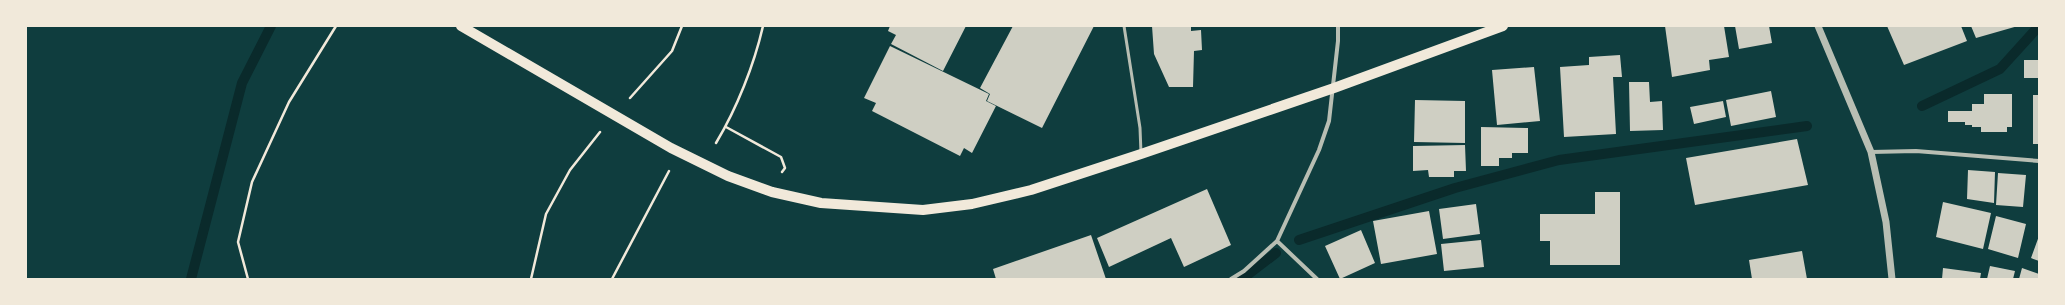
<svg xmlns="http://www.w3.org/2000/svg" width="2065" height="305" viewBox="0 0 2065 305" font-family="'Space Grotesk',sans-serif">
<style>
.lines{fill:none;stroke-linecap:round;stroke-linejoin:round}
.stream{stroke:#0a2a2b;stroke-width:10}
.building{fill:#cfcfc3}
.path{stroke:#f1e9da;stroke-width:2.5}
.service{stroke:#b8beb3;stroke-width:3}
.minor{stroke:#b8beb3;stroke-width:4}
.tertiary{stroke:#b8beb3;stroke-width:7}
.primary{stroke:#f1e9da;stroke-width:10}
</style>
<rect width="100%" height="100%" fill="#0f3d3e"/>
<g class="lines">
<path class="stream" d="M1922,106l78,-37 39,-43
M1299,240l156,-52 104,-28 248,-34
M191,279l51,-196 29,-57
M1242,279l34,-26"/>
</g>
<path class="building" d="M890,26h76l-23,45 -52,-27 5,-9 -8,-4z
M1013,26h81l-52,102 -55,-27 3,-7 -10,-6z
M1152,26h39v5l10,-1 1,20 -8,1 -1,36h-24l-15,-33z
M1665,26h59l5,31 -20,3 1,10 -38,7z
M1735,26h34l3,17 -33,6z
M1887,26h74l6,15 -63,24z
M1971,26h47l-42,12z
M890,46l99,48 -3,7 10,5 -24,47 -8,-5 -4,8 -88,-45 4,-8 -12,-5z
M1620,55l2,22h-9l3,57 -52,3 -4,-70 29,-2v-8z
M2024,60h15v18h-15z
M1534,67l6,54 -43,4 -5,-55z
M1629,82h20l1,20 12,-1 1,29 -33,1z
M1771,91l5,26 -45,9 -5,-26z
M1984,94h28v33h-5v5h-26v-5h-9v-2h-7v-3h-17v-11h24v-7h12z
M2033,95h6v49h-6z
M1415,100l50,1v42l-51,-1z
M1723,101l3,16 -32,7 -4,-17z
M1481,127l47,1v25h-16v5h-13v8h-18z
M1797,139l11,46 -113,20 -9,-47z
M1465,145l1,26h-12v6h-25l-1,-7 -15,1v-25z
M1968,170l27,2 -1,31 -27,-4z
M1998,173l28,2 -3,32 -27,-2z
M1207,189l24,56 -47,22 -13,-29 -62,29 -12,-29z
M1595,192h25v73h-70v-24h-10v-27h55z
M1943,202l48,11 -8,36 -47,-12z
M1476,204l4,30 -37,5 -4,-30z
M1429,211l8,43 -56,10 -8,-43z
M1996,216l30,8 -8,34 -30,-9z
M1361,230l14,33 -35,16 -15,-33z
M1091,235l15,44h-110l-3,-10z
M2039,236v25l-8,-3z
M1481,240l3,27 -40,4 -3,-27z
M1802,251l5,28h-55l-3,-19z
M1990,266l25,5 -2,8h-26z
M1943,268l38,5 -1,6h-38z
M2022,268l17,6v5h-20z"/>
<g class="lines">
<path class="path" d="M630,98l42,-47 10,-25
M726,127l55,30 4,11 -3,4
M716,143c21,-35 38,-78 47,-117
M248,279l-10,-37 14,-60 37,-80 47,-76
M531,279l15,-65 24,-44 30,-38
M612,279l57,-108"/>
<path class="service" d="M1124,26l16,102 1,25"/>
<path class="minor" d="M1871,152l45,-1 123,10
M1277,241l40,38
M1231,279l13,-8 33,-30 42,-91 10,-29 9,-80v-15"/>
<path class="tertiary" d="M1818,26l53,126 15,70 6,57"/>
<path class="primary" d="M461,26l210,122 57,28 44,16 49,11 102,7 49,-6 59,-14 110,-36 193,-66 169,-62"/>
</g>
<rect width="2065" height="305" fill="none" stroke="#f1e9da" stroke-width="54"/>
</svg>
